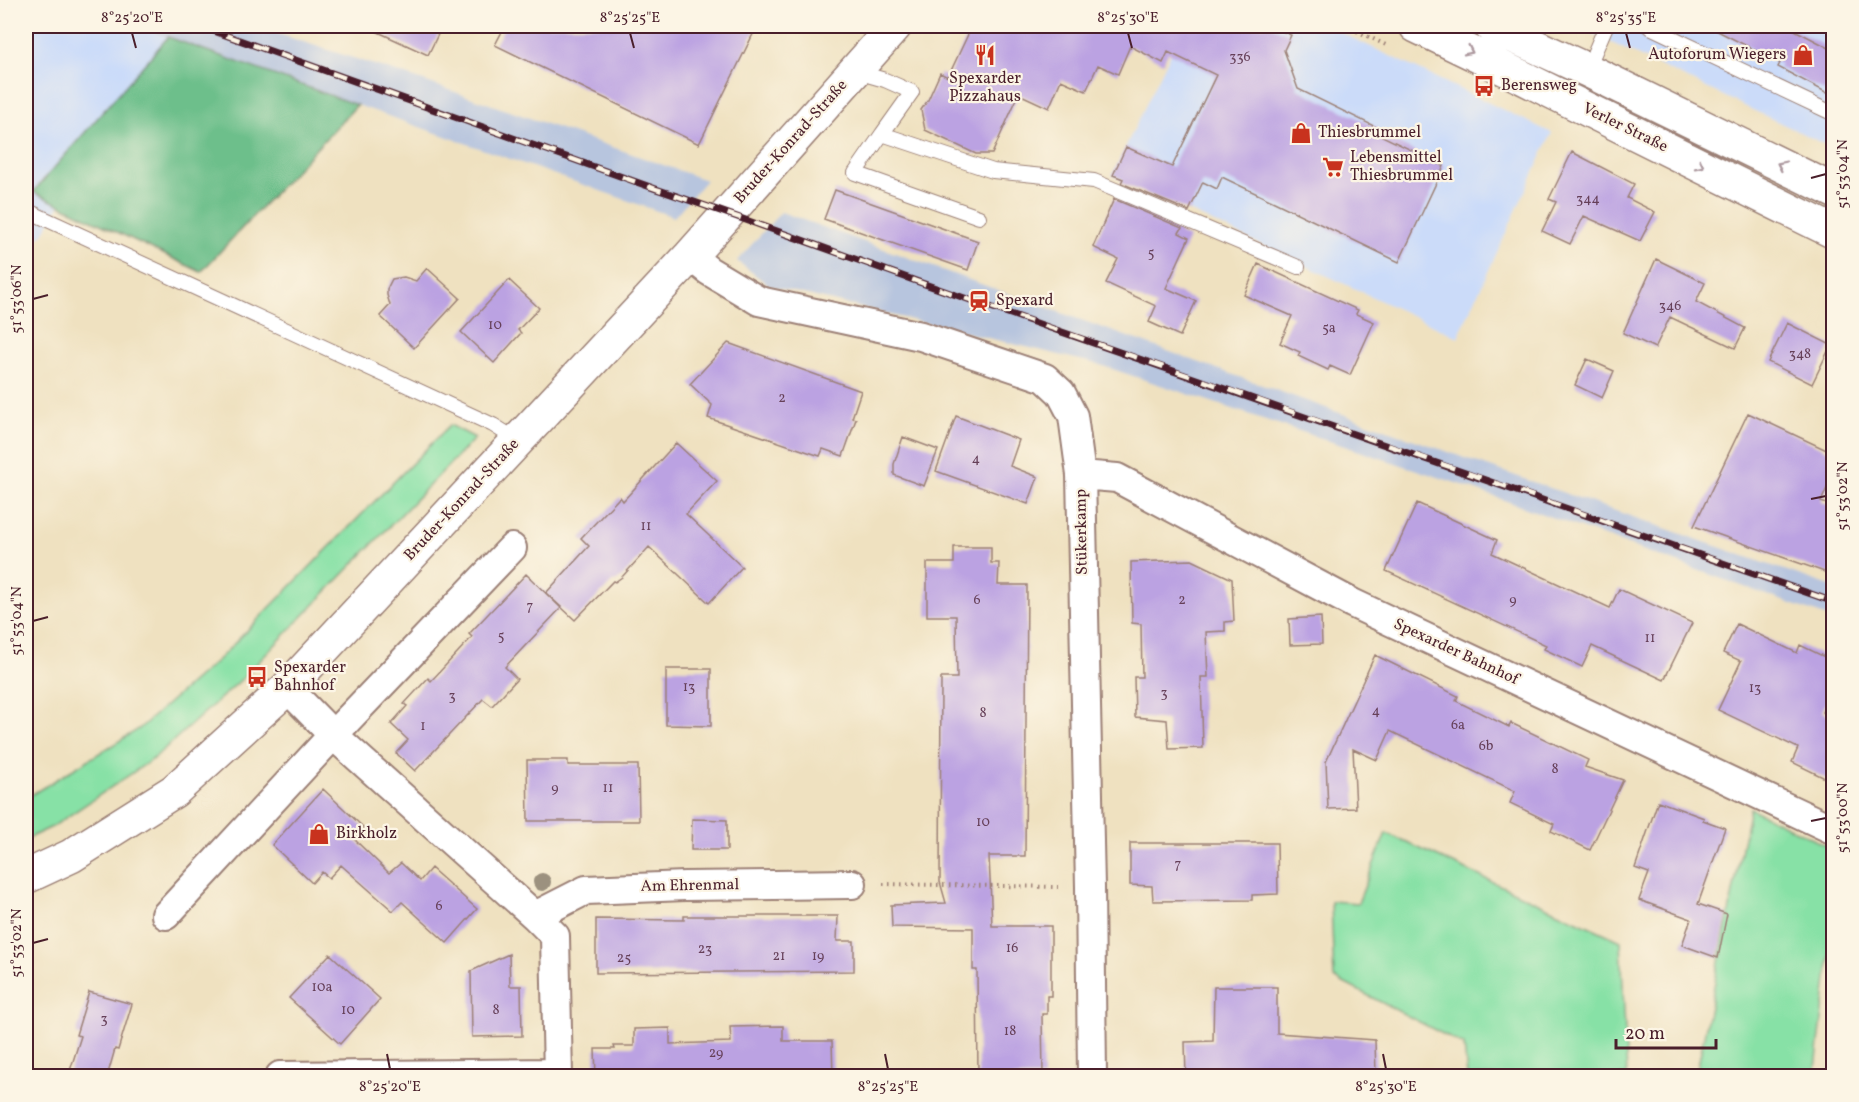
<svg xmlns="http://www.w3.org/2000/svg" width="1859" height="1102" viewBox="0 0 1859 1102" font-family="Vollkorn,serif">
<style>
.built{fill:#cbdbf9}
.industrial{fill:#b7c5de}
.green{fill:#87e1a6;stroke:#688068;stroke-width:1.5}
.forest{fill:#6dbf8b;stroke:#5c6f5b;stroke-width:1.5}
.building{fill:#bba2e2}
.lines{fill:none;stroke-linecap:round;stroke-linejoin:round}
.lane-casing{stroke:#9c8076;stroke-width:16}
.street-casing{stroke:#9c8076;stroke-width:32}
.secondary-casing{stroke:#9c8076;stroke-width:36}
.path{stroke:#9c8076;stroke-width:4;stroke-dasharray:1.5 4.5;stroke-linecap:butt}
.lane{stroke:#fff;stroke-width:14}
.street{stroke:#fff;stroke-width:28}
.secondary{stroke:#fff;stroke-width:33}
.rail-casing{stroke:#4a1f2b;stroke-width:7}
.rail{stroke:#fcf5e5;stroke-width:4.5;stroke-dasharray:14;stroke-linecap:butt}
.tree{fill:#9c917f}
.oneway{stroke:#ae9aa0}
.ticks{fill:none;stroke:#4a1f2b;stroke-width:2}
.labels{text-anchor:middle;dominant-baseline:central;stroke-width:4.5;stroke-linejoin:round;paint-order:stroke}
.number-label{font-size:14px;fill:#664059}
.poi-label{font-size:16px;fill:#4a1f2b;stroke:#fcf5e5;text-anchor:start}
.street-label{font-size:16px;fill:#4a1f2b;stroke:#fcf5e5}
.neatline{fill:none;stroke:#4a1f2b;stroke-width:2}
.ticks-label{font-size:15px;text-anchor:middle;fill:#4a1f2b}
</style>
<rect width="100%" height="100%" fill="#fcf5e5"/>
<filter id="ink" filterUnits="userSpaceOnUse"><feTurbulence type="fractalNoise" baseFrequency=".0167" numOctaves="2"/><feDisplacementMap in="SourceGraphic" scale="12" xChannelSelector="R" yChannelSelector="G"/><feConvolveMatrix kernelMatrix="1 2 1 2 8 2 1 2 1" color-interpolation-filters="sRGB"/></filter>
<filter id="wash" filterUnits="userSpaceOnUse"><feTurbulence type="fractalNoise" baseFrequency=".008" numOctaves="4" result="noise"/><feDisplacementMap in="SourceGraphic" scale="24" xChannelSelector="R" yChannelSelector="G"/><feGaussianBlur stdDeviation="1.35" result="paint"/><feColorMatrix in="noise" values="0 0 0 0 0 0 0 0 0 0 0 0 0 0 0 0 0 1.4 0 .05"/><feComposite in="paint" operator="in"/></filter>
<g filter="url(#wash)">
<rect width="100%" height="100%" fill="#efe1c0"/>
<path class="built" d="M26,26h111l31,11 -135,154 27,13 -17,30 -17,13z
M1184,26h143l225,107 -94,204 -346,-162z
M1576,26h257v122z"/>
<path class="industrial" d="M137,26h117l164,53 288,101 -32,37 -317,-112z
M781,212l692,249 360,126v32l-368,-133 -368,-122 -327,-78 -33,-25z"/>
<path class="green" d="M450,425l25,13 -232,240 -90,81 -101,68 -26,12v-41l113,-69 82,-72z
M1750,808l83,41v81l-18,146h-119z
M1386,833l235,108 6,135h-160l-3,-31 -130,-67 -3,-77 27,2z"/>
<path class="forest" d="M168,37l189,68 -156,167 -168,-80z"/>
<g id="blocks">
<path class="building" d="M365,26h77l-14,29z
M505,26h252l-58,118 -204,-99z
M972,26h299l20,9 -7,15 14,39 80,39 -2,5 68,33 -45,96 -177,-85 -5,12 -14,-7 -14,29 -68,-28 2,-4 -10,-4 13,-28 46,20 44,-92 -48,-23 -5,11 -33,-17 -12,28 -20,-9 -12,26 -25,-11 -12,28 -30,-14 -27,60h-16l-51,-24 -4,-20 7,-10 12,-27 8,4z
M1708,26h79l46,24v46l-55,-29 2,-4z
M1572,152l62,32 -7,14 28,14 -15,29 -56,-25 -14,28 -28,-13 14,-29 -7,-3z
M835,190l143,51 -10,29 -144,-51z
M1114,199l68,29 -3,5 10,5 -23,50 30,13 -16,35 -31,-14 7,-16 -50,-23 12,-24 -25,-12z
M1656,259l49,24 -9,19 49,26 -10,20 -65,-31 -15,31 -32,-15z
M1258,264l100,46 -2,4 18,8 -24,53 -20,-9 -2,4 -30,-14 2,-4 -20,-9 12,-27 -48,-21z
M427,268l33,30 -46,50 -34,-32 10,-11 -3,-10v-6l5,-10 12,-2 12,4z
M509,280l30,28 -21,22 3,3 -27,30 -33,-31z
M1787,323l44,22 -19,39 -44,-22z
M728,343l133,48 -9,27 4,1 -13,37 -20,-7 -3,7 -112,-38 4,-13 -22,-21z
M1587,359l27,12 -12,27 -27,-13z
M1748,413l85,40v21l-12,28 12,4v69l-139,-49z
M956,416l63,24 -9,26 28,11 -10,27 -92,-33z
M903,437l35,13 -14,36 -30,-11v-11z
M676,443l41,38 -31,33 56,53 -33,36 -60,-56 -27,30 -7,5 -2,-1 -38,39 -29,-27 43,-47 -8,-8 39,-41 3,4z
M1417,503l80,37 -5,13 118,55 9,-19 73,34 -28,57 -72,-34 -10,21 -38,-18 2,-4 -160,-74z
M954,547h37v16h8l-1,22h29l-2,271h-36l3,70h59v70h-4v18h-5l1,63h-65l-1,-107h-4v-42l-81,-1 -1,-22 55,-2 -6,-21 1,-204h16l-1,-62h-29v-53h27z
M1192,560l40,19 2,42 -9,1v9l-19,1 2,45h-7l2,71 -34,1 -2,-29 -32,-3 -1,-40h8l-1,-53 -9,-1 -1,-61z
M526,574l35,34 -56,59 12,12 -25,27 -9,-7 -68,72 -19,-18 12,-13 -17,-16 16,-18 -3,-2 24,-26 3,3 41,-44 -3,-3z
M1321,617l1,27 -32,1 -1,-26z
M1737,624l60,29 3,-8 33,16v25l-11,26 11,5v65l-41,-20 6,-14 -80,-38 23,-49 -18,-8z
M1375,655l83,41 -2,5 53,26 2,-4 77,37 -3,7 38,13 -33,70 -39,-19 3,-7 -44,-21 5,-12 -125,-60 -13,29 -24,-11 3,59 -28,1 -2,-47z
M666,669h45v57l-45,-1z
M527,760h41v5h70l1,56h-111z
M323,789l41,39 -10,11 35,34 12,-10 19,18 11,-13 46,41 -30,34 -45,-41 -9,9 -52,-46 -12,13 -7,-6 -10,11 -40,-38z
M1658,801l46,17 -1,2 22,8 -27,76 29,10 -9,44 -36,-13 9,-26 -52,-19 10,-27 -14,-5z
M692,819l35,1v30h-36z
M1130,843h147l1,51 -26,1v5l-99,1 -1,-15 -22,-1z
M684,916h154l-1,25h17v30l-258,2v-54l88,1z
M330,954l50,45 -40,45 -51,-46z
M509,954l1,32h11l1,50 -50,1 -1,-66z
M1214,987h63v46l98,7 1,37h-190l-1,-35 28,-1z
M89,992l43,12 -14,46 -3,-1 -8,28h-39l13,-41 -5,-1z
M783,1026v15h49l1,36h-237l-1,-28h20l-1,-3h20v-17l36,-1v16l61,-2 -1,-15z"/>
</g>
</g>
<g filter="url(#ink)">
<use href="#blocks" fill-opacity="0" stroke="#9c8076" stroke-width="1.5"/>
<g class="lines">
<defs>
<path id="lane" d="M1648,26l186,88
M1587,70l19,-44
M857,72l28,8 27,12 -30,42 111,37 101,10 204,86
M882,134l-27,39 124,44
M26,210l467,215 24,15"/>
<path id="street" d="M690,256l19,15 50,30 162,35 124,42 16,15 12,23 8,59 9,412 2,189
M1081,475l36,3 235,125 482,227
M287,688l46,47 202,181 20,20 3,140
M166,915l167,-180 179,-187
M535,916l51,-26 99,-4 167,-2
M280,1076l278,-3"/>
<path id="secondary" d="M1416,26l106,51 312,155
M1491,26l96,44 247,121
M26,877l45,-21 103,-65 113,-103 403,-432 205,-230"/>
</defs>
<use href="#lane" class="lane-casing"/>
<use href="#street" class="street-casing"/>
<use href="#secondary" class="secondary-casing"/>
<path class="path" d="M1346,26l42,20
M883,884l175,3"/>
<use href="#lane" class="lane"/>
<use href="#street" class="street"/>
<use href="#secondary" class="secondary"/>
<defs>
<path id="rail" d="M200,26l456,163c87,29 173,61 260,92 306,106 612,213 918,321"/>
</defs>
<use href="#rail" class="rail-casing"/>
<use href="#rail" class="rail"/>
</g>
<circle class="tree" cx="542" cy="882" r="9"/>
<defs><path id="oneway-chevron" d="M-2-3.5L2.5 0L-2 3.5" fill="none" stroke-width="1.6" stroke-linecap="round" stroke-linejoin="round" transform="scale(1.5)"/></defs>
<g class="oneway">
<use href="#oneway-chevron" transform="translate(1469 51) rotate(26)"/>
<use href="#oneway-chevron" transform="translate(1700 165) rotate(27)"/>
<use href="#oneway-chevron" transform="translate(1781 165) rotate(-154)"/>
</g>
</g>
<path class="ticks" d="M132,33l4,15M630,33l4,15M1128,33l4,15M1626,33l4,15M1811,178l15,-4M33,299l15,-4M1811,499l15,-3M33,621l15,-4M1811,821l15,-3M33,943l15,-4M387,1054l3,15M885,1054l3,15M1383,1054l3,15"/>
<defs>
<symbol id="restaurant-bare" viewBox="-9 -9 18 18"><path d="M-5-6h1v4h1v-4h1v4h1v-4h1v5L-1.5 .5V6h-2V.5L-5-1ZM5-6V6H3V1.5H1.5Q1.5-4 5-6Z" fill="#c8321e" stroke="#fcf5e5" stroke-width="2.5" paint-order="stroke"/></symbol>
<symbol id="shop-bare" viewBox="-9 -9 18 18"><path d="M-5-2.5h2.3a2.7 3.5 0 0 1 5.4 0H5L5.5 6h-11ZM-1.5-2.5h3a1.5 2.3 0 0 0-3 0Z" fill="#c8321e" stroke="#fcf5e5" stroke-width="2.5" paint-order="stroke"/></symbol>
<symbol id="bus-bare" viewBox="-9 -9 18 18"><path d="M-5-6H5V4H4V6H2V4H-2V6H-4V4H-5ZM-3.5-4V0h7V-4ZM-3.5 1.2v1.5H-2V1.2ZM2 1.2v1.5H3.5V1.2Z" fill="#c8321e" stroke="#fcf5e5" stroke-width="2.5" paint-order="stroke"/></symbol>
<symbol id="supermarket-bare" viewBox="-9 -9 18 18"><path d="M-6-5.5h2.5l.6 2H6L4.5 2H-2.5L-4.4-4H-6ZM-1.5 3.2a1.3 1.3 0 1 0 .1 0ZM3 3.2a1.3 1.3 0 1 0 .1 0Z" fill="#c8321e" stroke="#fcf5e5" stroke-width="2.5" paint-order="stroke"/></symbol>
<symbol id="station-bare" viewBox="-9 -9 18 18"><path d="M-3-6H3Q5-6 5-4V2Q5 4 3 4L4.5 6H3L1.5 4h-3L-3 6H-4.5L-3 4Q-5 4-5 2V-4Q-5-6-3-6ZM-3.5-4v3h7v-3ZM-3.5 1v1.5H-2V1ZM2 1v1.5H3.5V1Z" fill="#c8321e" stroke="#fcf5e5" stroke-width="2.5" paint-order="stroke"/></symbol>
</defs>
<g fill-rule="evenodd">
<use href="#restaurant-bare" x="970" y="40" width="30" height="30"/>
<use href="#shop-bare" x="1788" y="40" width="30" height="30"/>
<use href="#bus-bare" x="1469" y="71" width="30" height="30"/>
<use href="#shop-bare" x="1286" y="118" width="30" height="30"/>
<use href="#supermarket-bare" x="1318" y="152" width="30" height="30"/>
<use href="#station-bare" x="964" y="286" width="30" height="30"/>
<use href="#bus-bare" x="242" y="662" width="30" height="30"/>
<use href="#shop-bare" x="304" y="819" width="30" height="30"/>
</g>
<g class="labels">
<g class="number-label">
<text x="1240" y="57">336</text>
<text x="1588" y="199">344</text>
<text x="1151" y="253">5</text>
<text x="1670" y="306">346</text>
<text x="495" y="325">10</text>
<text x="1329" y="328">5a</text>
<text x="1800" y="354">348</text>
<text x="782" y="398">2</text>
<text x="976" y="459">4</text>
<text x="646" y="526">11</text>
<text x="977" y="600">6</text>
<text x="1182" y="600">2</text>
<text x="1513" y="600">9</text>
<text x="530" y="606">7</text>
<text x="501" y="636">5</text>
<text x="1650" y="638">11</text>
<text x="689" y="687">13</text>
<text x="1755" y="688">13</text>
<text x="1164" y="693">3</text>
<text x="452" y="696">3</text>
<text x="1376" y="711">4</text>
<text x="983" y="713">8</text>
<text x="1458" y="725">6a</text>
<text x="423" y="726">1</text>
<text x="1486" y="746">6b</text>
<text x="1555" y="769">8</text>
<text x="555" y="788">9</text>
<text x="608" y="788">11</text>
<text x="983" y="822">10</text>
<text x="1178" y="864">7</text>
<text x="439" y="906">6</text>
<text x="1012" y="948">16</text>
<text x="705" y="949">23</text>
<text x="779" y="956">21</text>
<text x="818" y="956">19</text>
<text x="624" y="958">25</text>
<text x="322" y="987">10a</text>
<text x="348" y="1010">10</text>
<text x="496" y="1010">8</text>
<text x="104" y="1019">3</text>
<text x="1010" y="1031">18</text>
<text x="716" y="1053">29</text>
</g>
<g class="poi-label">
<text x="1786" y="55" text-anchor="end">Autoforum Wiegers</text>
<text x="985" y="79" text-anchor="middle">Spexarder<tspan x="985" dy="18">Pizzahaus</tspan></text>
<text x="1501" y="86">Berensweg</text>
<text x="1318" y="133">Thiesbrummel</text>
<text x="1350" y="158">Lebensmittel<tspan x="1350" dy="18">Thiesbrummel</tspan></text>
<text x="996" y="301">Spexard</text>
<text x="274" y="668">Spexarder<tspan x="274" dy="18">Bahnhof</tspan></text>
<text x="336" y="834">Birkholz</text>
</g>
<g class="street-label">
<text transform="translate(1625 128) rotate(26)">Verler Straße</text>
<text transform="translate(791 142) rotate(-48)">Bruder-Konrad-Straße</text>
<text transform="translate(462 500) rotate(-47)">Bruder-Konrad-Straße</text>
<text transform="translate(1082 532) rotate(-91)">Stükerkamp</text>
<text transform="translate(1456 652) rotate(25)">Spexarder Bahnhof</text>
<text transform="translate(690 886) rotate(-1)">Am Ehrenmal</text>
</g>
</g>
<rect width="1859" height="1102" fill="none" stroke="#fcf5e5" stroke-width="66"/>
<path d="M1616 1039v9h100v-9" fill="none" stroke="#4a1f2b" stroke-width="3"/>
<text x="1625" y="1039" font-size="18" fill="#4a1f2b" stroke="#fcf5e5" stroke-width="4.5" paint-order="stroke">20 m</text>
<rect x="33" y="33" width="1793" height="1036" class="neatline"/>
<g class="ticks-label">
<text x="132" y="22">8°25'20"E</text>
<text x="630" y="22">8°25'25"E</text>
<text x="1128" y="22">8°25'30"E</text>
<text x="1626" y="22">8°25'35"E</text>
<text transform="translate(1842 174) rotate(-90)" y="5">51°53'04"N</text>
<text transform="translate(16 299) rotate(-90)" y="5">51°53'06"N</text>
<text transform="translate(1842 496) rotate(-90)" y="5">51°53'02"N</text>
<text transform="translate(16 621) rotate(-90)" y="5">51°53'04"N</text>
<text transform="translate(1842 818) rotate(-90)" y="5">51°53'00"N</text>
<text transform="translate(16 943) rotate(-90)" y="5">51°53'02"N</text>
<text x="390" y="1091">8°25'20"E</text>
<text x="888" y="1091">8°25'25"E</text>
<text x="1386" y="1091">8°25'30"E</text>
</g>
</svg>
